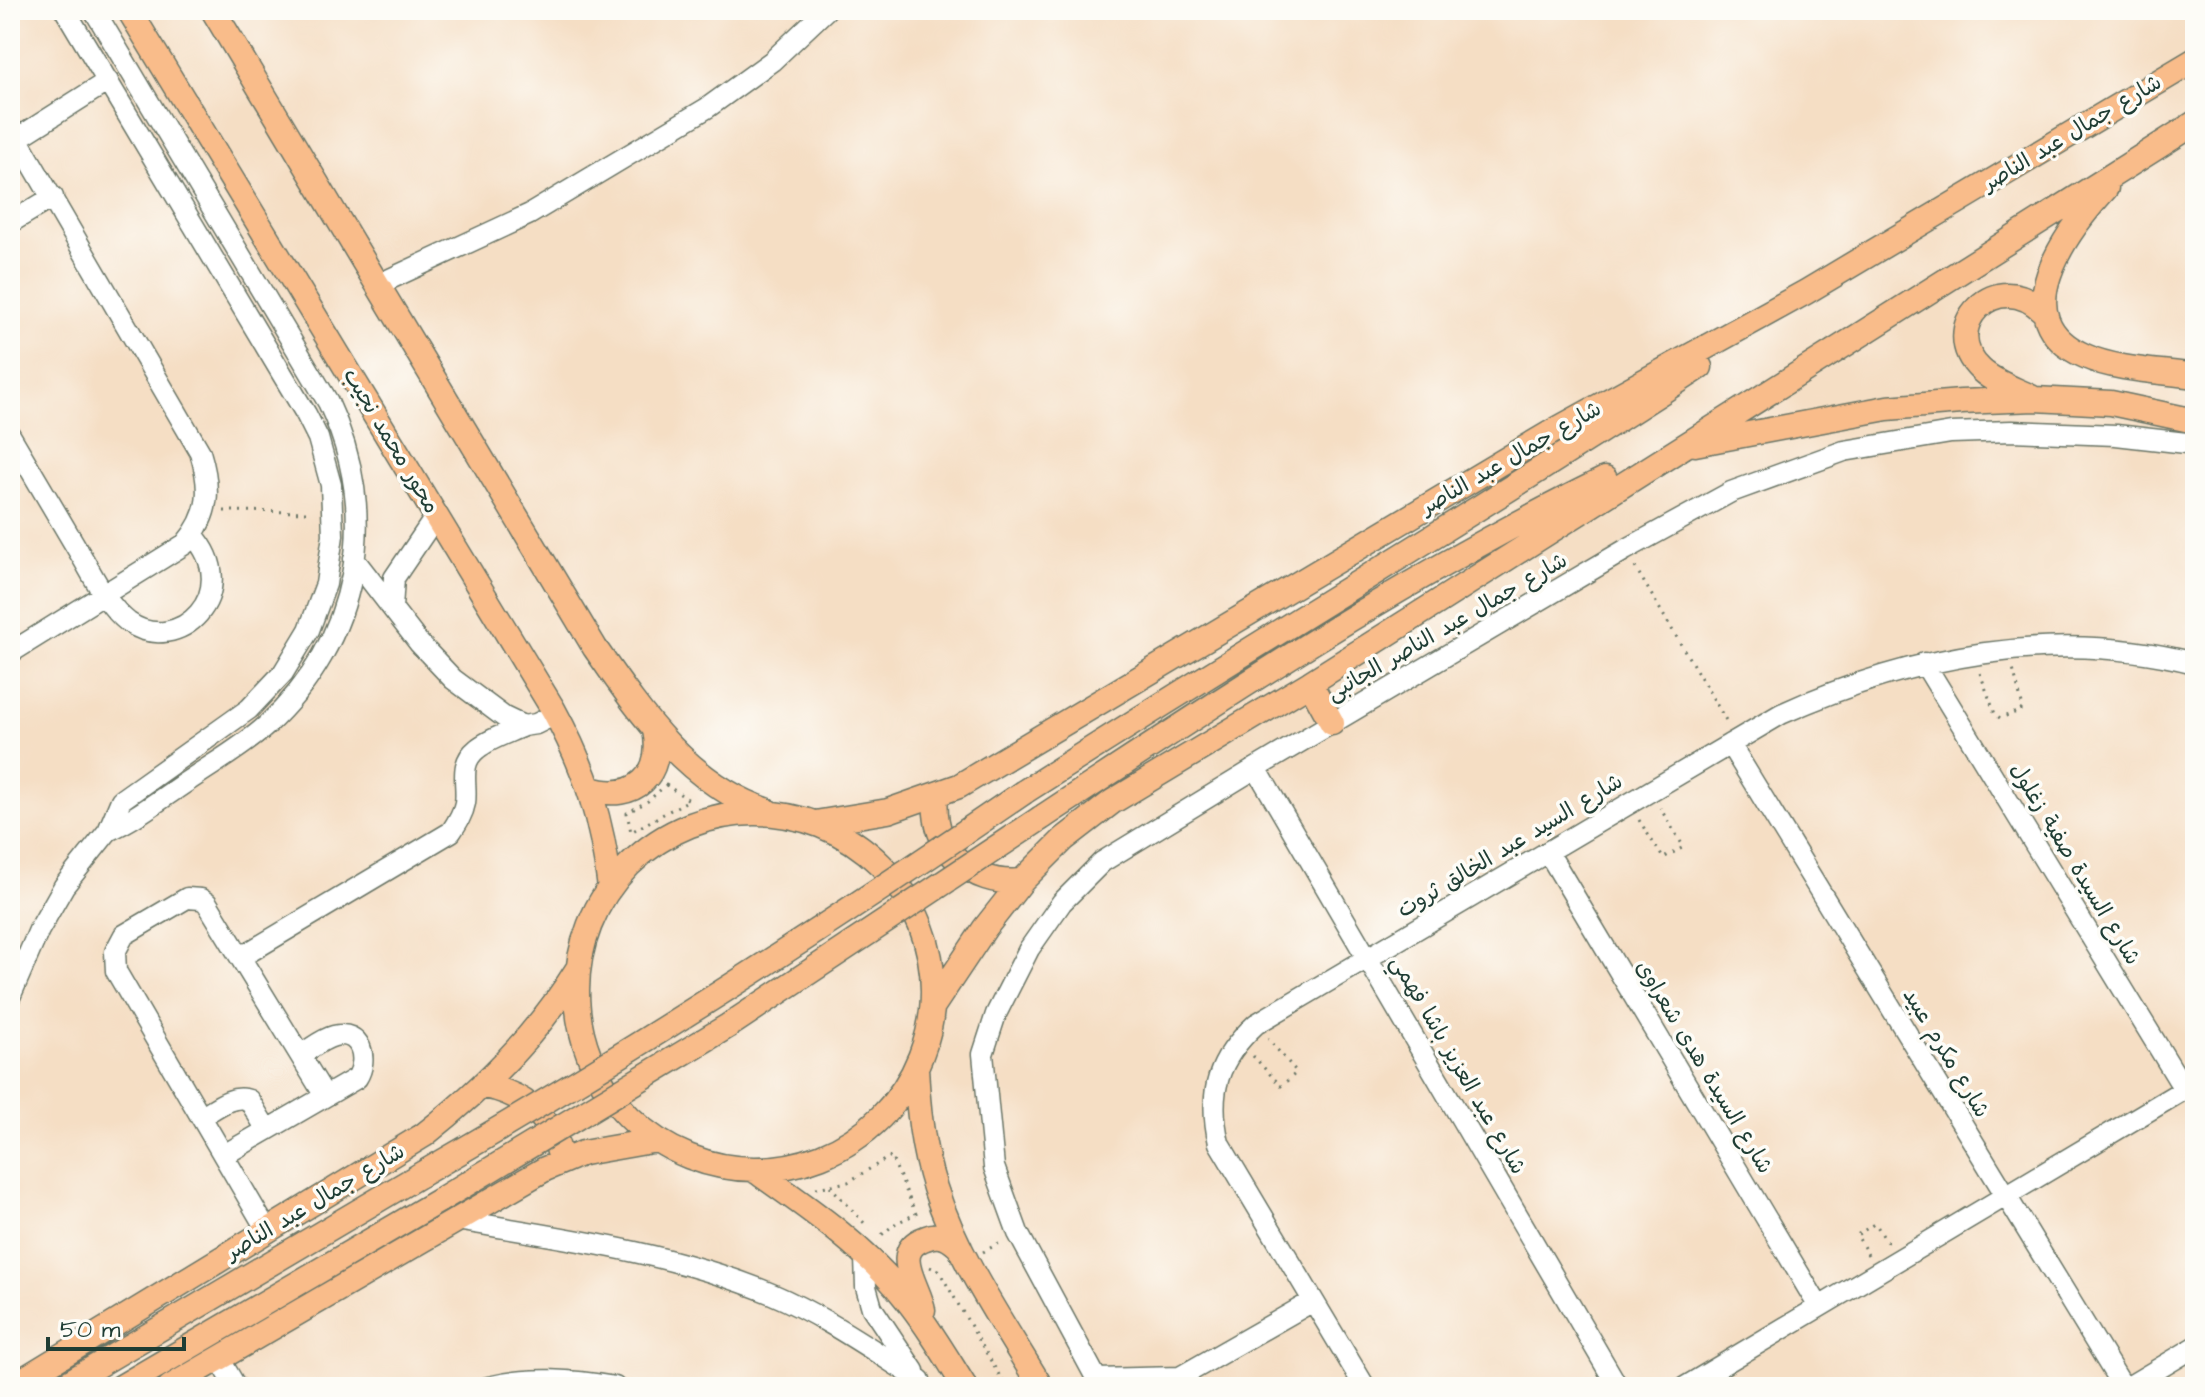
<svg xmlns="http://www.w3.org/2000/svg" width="2205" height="1397" viewBox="0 0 2205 1397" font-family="'Architects Daughter','Playpen Sans Arabic',sans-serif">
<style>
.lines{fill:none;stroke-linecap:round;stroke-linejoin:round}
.minor-casing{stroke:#6a7566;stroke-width:23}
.major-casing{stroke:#6a7566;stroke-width:27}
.path{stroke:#6a7566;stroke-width:3;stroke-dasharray:2 6;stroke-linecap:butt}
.minor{stroke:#fff;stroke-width:20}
.major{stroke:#f9bc8a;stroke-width:24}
.major-bridge-casing{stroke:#6a7566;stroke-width:27;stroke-linecap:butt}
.major-bridge{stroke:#f9bc8a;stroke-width:24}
.labels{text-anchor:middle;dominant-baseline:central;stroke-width:7;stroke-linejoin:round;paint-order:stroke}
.street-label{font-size:22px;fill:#1f3d34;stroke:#fdfcf7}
</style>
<rect width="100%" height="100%" fill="#fdfcf7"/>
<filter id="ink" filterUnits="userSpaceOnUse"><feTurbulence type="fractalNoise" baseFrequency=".0125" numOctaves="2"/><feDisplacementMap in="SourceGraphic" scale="16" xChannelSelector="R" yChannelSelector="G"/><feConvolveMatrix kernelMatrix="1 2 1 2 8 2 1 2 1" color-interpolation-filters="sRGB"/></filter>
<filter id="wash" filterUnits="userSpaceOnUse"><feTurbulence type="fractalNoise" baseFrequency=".006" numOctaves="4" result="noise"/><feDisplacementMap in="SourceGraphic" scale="32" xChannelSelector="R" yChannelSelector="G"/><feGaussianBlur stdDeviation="1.8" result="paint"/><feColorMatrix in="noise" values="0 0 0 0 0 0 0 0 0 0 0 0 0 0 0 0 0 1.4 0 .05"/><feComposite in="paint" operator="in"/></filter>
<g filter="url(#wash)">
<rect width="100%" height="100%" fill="#f5dec4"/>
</g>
<g filter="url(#ink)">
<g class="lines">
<defs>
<path id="minor" d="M94,10l234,392c54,114 31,238 -62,324 -22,20 -50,36 -75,53 -28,18 -52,38 -83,52
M10,126l190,326c11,36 11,62 -15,92l-175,109
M18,138l90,-57
M10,223l43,-26
M377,285l153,-71 177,-106 65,-47 54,-51
M10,435c23,39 46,78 69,117 14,23 27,53 49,70 50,36 117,-30 65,-87
M354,559l65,84 34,36 51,38 19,9 13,-2 20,-10
M392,608l2,-30 42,-62
M1924,663l260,426
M1730,744l393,643
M1256,768l362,619
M1548,852l271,455
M241,957l210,-125c6,-9 12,-18 14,-29 3,-19 -7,-39 12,-54 12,-10 31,-16 46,-23
M10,997l29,-67 25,-44 44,-55 13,-31 128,-91 34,-36 26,-43 17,-46 7,-49 -2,-50 -13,-47 -12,-24 -241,-404
M201,1117c15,-9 31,-23 48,-17l18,30
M224,1155l133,-77c12,-19 4,-49 -23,-42 -12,3 -23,13 -34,19
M456,1220c107,18 215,32 316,74 52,22 100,56 148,86
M268,1232l-152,-261 -1,-19 9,-17 63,-37 14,1 6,4 118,193
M865,1257l1,30 6,21 42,63
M219,1358l17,29
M1097,1379l83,-2
M488,1387c42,-11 86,-7 127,0
M1101,1387l-83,-154 -24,-66 -11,-113 13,-40 33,-65 33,-47 40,-40 154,-94 369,-218 106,-58 113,-41 107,-18 61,-2 104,4 79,9
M1168,1387l12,-10 133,-76
M1365,1387l-146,-244c-12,-51 -1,-84 37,-119l525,-310c129,-58 274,-87 414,-51
M1685,1387l510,-304
M2128,1387l67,-40"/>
<path id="major" d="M129,10l424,699c33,60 49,111 57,179
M213,10l382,638c45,65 92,135 171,162
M2106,188c-40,44 -105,131 -21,168 30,14 77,15 110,20
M2031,397c-16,-8 -36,-14 -50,-27 -45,-42 16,-105 62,-59
M1695,444l192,-36 74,-6 74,-3 76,4 84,18
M1310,683l22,40
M591,789c44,13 73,-14 64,-59
M1024,792c224,-144 453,-279 676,-425
M936,796c-5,53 34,90 86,85
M577 991a178 178 0 1 1 356 0a178 178 0 1 1-356 0Z
M1041,818c183,-121 367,-243 564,-339
M815,823l73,-12 71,-25 593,-354 254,-140 389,-232
M933,1006l52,-78 37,-47 42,-42 48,-37 198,-119 885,-560
M916,1067c2,41 6,81 19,121 23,71 68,135 106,199
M483,1086c37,6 67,28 76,66
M753,1169c54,38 113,78 154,131 22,27 39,57 58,87
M923,1310c-3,-23 -35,-59 3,-72 14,-6 24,0 34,10
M11,1387l413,-252c60,-47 113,-100 153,-165
M61,1387l359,-212
M121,1387l319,-187
M170,1387l375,-218 38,-16 74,-13"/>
</defs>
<use href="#minor" class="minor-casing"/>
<use href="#major" class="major-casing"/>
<path class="path" d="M224,511l88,1
M1635,567l92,155
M1980,673l15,41 5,4 20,-7 3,-3 -10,-39
M666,785l23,15 -58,32 -4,-19 21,-12z
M1639,820l24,38 19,-10v-4l-22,-36
M1253,1056l28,30 14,-12v-4l-27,-31
M830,1186l37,40
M816,1188l32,-6 43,-26 25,58 -20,9 -18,15
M983,1252l18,-10
M1868,1255l-11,-20 17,-11 3,2 11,18
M930,1267l9,4 67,116"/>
<use href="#minor" class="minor"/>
<use href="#major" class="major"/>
<defs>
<path id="major-bridge" d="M420,1175c207,-119 407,-248 604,-383
M440,1200l288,-174 313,-208"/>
</defs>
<use href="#major-bridge" class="major-bridge-casing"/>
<use href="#major-bridge" class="major-bridge"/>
</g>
</g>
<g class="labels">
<g class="street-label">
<text transform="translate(2072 133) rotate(-31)">شارع جمال عبد الناصر</text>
<text transform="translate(391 441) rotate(59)">محور محمد نجيب</text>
<text transform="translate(1511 458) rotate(-30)">شارع جمال عبد الناصر</text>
<text transform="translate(1447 627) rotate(-30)">شارع جمال عبد الناصر الجانبى</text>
<text transform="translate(1510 846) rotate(-31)">شارع السيد عبد الخالق ثروت</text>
<text transform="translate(2075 864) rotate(59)">شارع السيدة صفية زغلول</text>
<text transform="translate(1946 1053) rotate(59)">شارع مكرم عبيد</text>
<text transform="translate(1458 1065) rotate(60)">شارع عبد العزيز باشا فهمي</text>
<text transform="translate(1704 1067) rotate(59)">شارع السيدة هدى شعراوى</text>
<text transform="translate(315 1202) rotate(-31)">شارع جمال عبد الناصر</text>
</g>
</g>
<rect width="2205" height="1397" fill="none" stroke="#fdfcf7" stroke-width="40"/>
<path d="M48 1337v12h136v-12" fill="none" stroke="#1f3d34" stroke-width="4"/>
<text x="60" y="1337" font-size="24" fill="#1f3d34" stroke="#fdfcf7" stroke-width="6" paint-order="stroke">50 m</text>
</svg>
